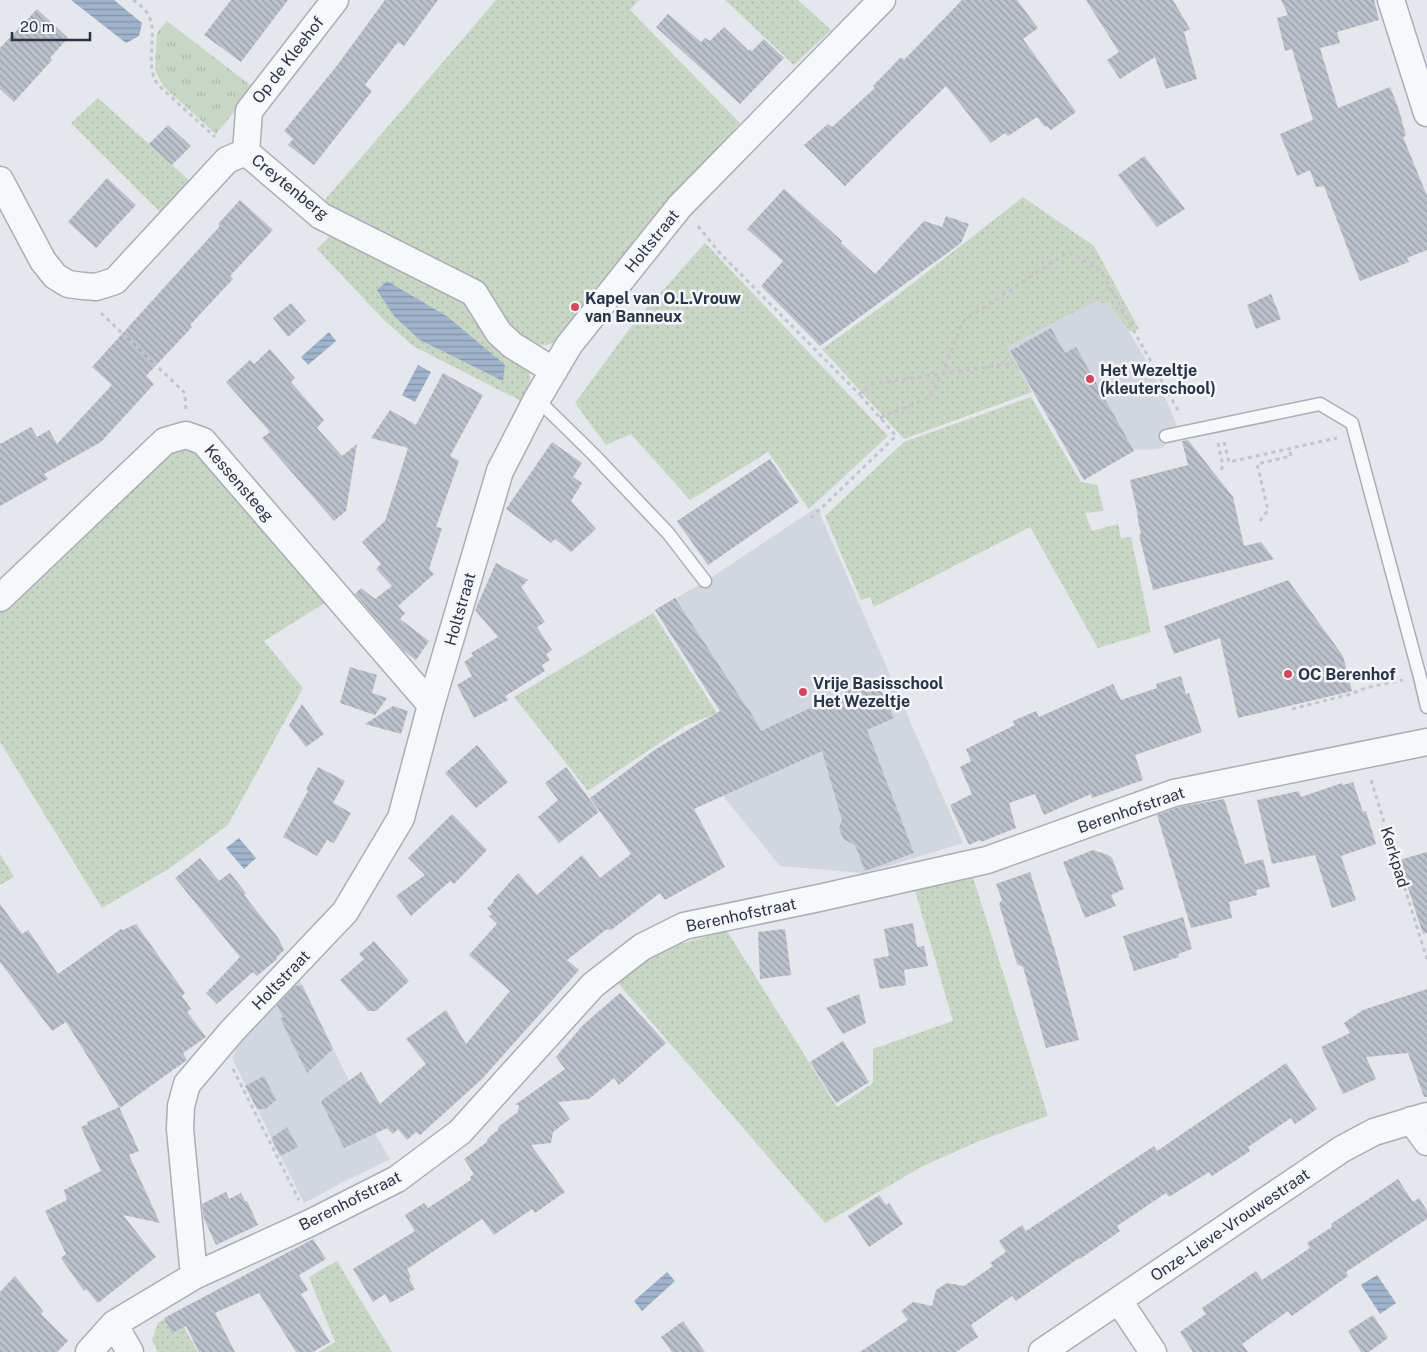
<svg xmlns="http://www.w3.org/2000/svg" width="1427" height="1352" viewBox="0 0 1427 1352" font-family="'Public Sans',sans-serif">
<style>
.built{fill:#d2d6de}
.grass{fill:url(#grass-dots)}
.park{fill:url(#park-tufts)}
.water{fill:url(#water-rules)}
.building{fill:url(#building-back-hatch)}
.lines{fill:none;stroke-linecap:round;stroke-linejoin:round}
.service-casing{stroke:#a9aeb7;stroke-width:15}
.minor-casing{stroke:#a9aeb7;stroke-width:29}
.path{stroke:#c2c5cb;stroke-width:3;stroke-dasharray:4 4;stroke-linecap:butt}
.service{stroke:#f7f8fa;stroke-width:12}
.minor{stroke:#f7f8fa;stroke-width:26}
.poi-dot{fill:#d1495b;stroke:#f4f6f9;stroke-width:2}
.labels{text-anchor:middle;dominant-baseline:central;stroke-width:5;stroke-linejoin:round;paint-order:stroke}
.street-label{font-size:16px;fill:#2b3445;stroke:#f4f6f9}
.poi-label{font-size:16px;font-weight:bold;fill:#2b3445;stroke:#f4f6f9;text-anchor:start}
</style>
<defs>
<pattern id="grass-dots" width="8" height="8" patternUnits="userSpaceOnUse" patternTransform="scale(1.25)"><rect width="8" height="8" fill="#c9d6c5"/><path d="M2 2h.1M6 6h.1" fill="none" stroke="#adb8ab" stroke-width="1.8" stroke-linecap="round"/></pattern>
<pattern id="park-tufts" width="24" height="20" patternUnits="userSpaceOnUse" patternTransform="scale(1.25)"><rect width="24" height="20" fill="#c9d6c5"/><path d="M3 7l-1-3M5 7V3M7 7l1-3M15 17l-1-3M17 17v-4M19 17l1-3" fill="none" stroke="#adb8ab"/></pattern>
<pattern id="water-rules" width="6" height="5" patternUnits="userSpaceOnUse" patternTransform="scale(1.25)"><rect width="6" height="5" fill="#9fb4cc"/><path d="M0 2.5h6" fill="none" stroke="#8293a7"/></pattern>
<pattern id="building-back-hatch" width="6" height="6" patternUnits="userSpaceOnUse" patternTransform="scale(1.25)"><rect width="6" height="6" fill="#bbc0ca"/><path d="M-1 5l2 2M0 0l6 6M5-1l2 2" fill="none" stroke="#989da6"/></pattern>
</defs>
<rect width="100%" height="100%" fill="#e4e7ec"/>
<path class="built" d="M1095,300l14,4 16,21 24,40 20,41 8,20 -9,16 -5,6 -17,2 -13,-1 -49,31 -77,-133z
M817,507l146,336 -98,30 -85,-7 -57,-70 -30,-66 30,-15 -68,-105 51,-29z
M299,978l76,156 15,25 -49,24 -37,20 -72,-145 9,-20z"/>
<path class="grass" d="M496,0h143l-9,10 110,113 -172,204c-20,29 -32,18 -58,4l-169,-115 -17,-15z
M725,0h73l33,30 -37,35z
M98,98l93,84 -30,31 -90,-90z
M1023,197l71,49 45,83 -9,3 -21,-28 -14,-3 -88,46 25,45 -128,47 -82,-90 77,-55z
M332,234l136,69 59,64c7,14 2,22 -4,35l-110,-56 -29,-26 -67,-71z
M705,243l183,193 -79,73 -41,-57 -78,48 -59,-66 -25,11 -31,-42 58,-79z
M1031,397l50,85 16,3 7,26 -19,2 7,18 26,-7 3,14 10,-1 20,95 -53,16 -68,-121 -156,80 -4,-10 -9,3 -36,-84 79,-74z
M183,446l15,6 130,149 -64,40 39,47 -75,137 -58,43 -68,40 -102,-166v-131l49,-42 124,-121z
M653,613l64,100 -32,13 -97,65 -74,-94z
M0,854l14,23 -14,8z
M972,874l76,242 -69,25 -56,25 -98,57 -208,-241 32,-24 23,-12 55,-15 110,176 36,-24v-34l80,-28 -38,-131z
M337,1261l55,91h-73l16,-10 -26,-65z
M176,1313l22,39h-40l-6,-12 6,-17z"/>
<path class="park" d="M167,21l87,67 -38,46 -53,-48 -8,-16 2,-37z"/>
<path class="water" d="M71,0h43l28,23 -3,13 -13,7z
M387,281l61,36 57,48 -2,16 -83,-41 -26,-24 -17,-26z
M329,332l7,9 -28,24 -7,-8z
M418,365l13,7 -16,30 -13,-7z
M239,838l17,20 -12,11 -18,-21z
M667,1272l8,9 -33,30 -8,-10z
M1377,1275l19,28 -16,11 -19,-29z"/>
<path class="building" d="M231,0h57l-47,62 -37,-27z
M385,0h53l-34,46 -6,-4 -33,43 7,6 -58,74 -26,-20 5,-6 -9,-8 55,-68z
M962,0h55l21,28 -15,11 53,73 -25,18 -4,-4 -2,1 -8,-10 -29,19 -3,-3 -14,10 -45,-57 -101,100 -41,-41 24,-21 4,3 43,-39 -2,-2 28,-29 3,3z
M1086,0h87l17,29 -6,3 13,47 -31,10 -11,-32 -35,22 -13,-19 12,-8z
M1281,0h93l5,20 -42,12 3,11 -20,5 18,60 52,-21 9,23 7,26 -3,1 24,59v54l-20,8 2,4 -49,19 -36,-95 -8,1 -6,-17 -13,6 -17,-42 33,-14 -21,-71 -7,2 -8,-33 11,-3z
M37,9l31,29 -18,20 2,2 -38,42 -14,-13v-41z
M668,14l33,28 4,-4 5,3 14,-14 25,24 1,-2 2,2 12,-12 20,19 -44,46 -84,-77z
M168,125l23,21 -19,19 -23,-21z
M1144,156l41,53 -28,18 -39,-52z
M107,178l29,27 -40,43 -28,-26z
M784,189l58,52 -1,2 34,31 49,-53 18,6 4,-11 23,8 -8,19 -141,103 -59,-60 22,-25 -36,-32z
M240,200l33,30 -43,46 3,3 -43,46 2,2 -46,49 8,8 -53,58 -57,32 4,5 -48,27v-62l31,-17 6,10 12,-7 8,14 55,-59 -20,-18 128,-141 -2,-2z
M1271,294l10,25 -25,10 -9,-24z
M291,303l15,18 -18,16 -15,-19z
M1051,328l14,25 11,-6 58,104 -50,29 -74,-129z
M270,349l25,29 -4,4 33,38 -7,8 25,28 15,-12 -11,67 -12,10 -72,-83 8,-6 -44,-50 24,-22 4,4z
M443,373l40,22 -33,61 9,5 -23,66 6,1 -13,41 5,5 -36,32 7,7 -5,6 29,22 -13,19 -13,-10 -48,-56 6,-6 14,11 17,-13 -16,-17 5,-5 -19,-22 23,-21 23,-73 -37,-10 19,-28 26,15z
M1188,440l45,57 11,49 17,-4 13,17 -121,31 -14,-55 2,-1 -4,-18h1l-8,-36 58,-15 -6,-24z
M552,442l30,21 -9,14 9,6 -11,18 25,28 -25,23 -16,-13 -4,4 -45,-34z
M770,459l29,43 -91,63 -31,-44z
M496,563l32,17 -7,7 24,35 -8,5 15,23 -6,4 4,6 -8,5 3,6 -40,25 3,4 -34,18 -17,-33 15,-9 -8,-14 9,-6 -2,-3 27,-16 -23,-27z
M1288,580l55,76 9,35 -114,27 -18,-80 -46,16 -10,-28z
M675,598l72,110h1l13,23 114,-53 19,40 -27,12 47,123 -49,18 -10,-26 -12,-6 -4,-11 3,-8 -20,-69 -128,58 31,58 -60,33 -5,-7 -49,37 -4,-1 -40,31 12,10 -97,109 -62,56 -4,-3 -9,8 -9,-11 -5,5 -6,-6 -43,20 -23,-47 40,-29 19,32 46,-40 -20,-25 40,-29 20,34 44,-53 -41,-36 28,-31 -8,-8 3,-2 -5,-6 7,-6 -1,-1 25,-28 19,22 45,-40 18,23 31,-24 -41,-56 66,-49 64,-38 -65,-101z
M350,667l27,8 -5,18 15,5 -12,17 -35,-12z
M1181,676l5,18 3,-1 13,39 -67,23 8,25 -51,18 -1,-4 -47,21 -9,-21 -26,9 7,25 -35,14 -1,-2 -11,5 -19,-40 22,-11 -12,-27 11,-6 -5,-12 49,-24 -2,-4 23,-10 3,6 74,-33 8,16 36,-12 -1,-4z
M302,704l22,30 -18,13 -17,-22z
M393,706l15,5 -7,23 -36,-10z
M477,745l31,37 -32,26 -31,-35z
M318,767l27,14 -12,22 18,10 -17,30 -7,-3 -10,16 -34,-19 25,-46 -2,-2z
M566,767l33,45 -40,31 -21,-26 20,-17 -13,-17z
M1353,782l10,30 3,-1 10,33 -35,12 15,44 -24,8 -17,-53 -43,9 -15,-64 42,-9 2,6 41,-14 1,2z
M1224,799l21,65 18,-5 7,28 -14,3 1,5 -28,7 3,16 -41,10 -34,-113 22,-8z
M452,814l35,36 -33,34 -4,-3 -39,35 -15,-20 29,-21 -17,-17z
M1093,850l15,5 4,3 12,31 -13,6 5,11 -31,12 -22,-56z
M1427,852v81l-4,1 -24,-74z
M200,858l19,23 11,-8 16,20 -2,2 35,44 5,11 -8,8 1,1 -20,17 -4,-4 -36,32 -11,-11 34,-36 -65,-79z
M1030,872l26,82 23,86 -33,8 -23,-81 -6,-3 -18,-60 3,-4 -6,-16z
M0,904l22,30 6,-4 30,44 63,-45 2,1 13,-6 49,69 -3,3 9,13 -4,3 19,25 -23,16 4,7 -67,48 -54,-86 -14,9 -52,-69z
M1183,917l9,32 -14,5 1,3 -45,14 -11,-35z
M913,923l4,24 7,-1 4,20 -24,4 2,15 -26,4 -7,-30 16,-3 -5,-27z
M785,929l6,46 -31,4 -2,-47z
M374,941l35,40 -33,30h-8l-28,-31 24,-21 -5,-5z
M302,985l31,64 -26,24 -27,-55 3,-1 -6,-12 18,-19z
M1427,989v108h-3l-16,-44 -42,4 10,22 -33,15 -22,-47 29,-14 -6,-10 19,-13z
M620,993l46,50 -47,42 -5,-7 -25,21 -31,3 12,17 -17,13 -2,11 -20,2 34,47 -30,21 -3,-4 -38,26 -12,-16 -75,50 4,8 -2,2 6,10 -25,14 -5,-9 -12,8 -20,-33 62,-38 -10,-16 19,-12 4,5 43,-28 -1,-3 4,-3 -10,-15 23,-17 1,-4 10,-8 1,-4 19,-14 1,-7h-4l50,-36 -9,-12 27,-32z
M859,994l7,29 -23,11 -17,-26z
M843,1041l26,41 -33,21 -26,-41z
M1286,1063l31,46 -22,15 -4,-6 -43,29 2,4 -38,25 -3,-4 -40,25 -3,-4 -49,33 3,5 -40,28 -1,-1 -63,43 -4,-5 -41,29 7,12 -22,15h-96l48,-32 -7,-9 12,-9 19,4 4,-16 11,-7 17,3 29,-20 -3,-3 16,-11 -7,-11 23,-16 4,6 128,-85 3,5z
M264,1076l12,24 -10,9h-9l-12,-23z
M119,1107l20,44 -10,4 31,68 -37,-8 33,42 -58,46 -12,-14 -2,2 -23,-33 5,-4 -21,-43 22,-11 -3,-10 37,-19 -20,-44 7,-3 -1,-2z
M287,1127l11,20 -18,9 -9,-18z
M1398,1179l15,23 6,-4 8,13v8l-81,53 2,4 -56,40 -4,-5 -46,33 6,8h-55l-13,-20 26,-18 -4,-6 54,-37 6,9 48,-32 -3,-5 25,-16 -1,-3z
M226,1192l3,7 12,-6 4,8h2l11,24 -42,20 -12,-26 -2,-15z
M879,1195l7,10 3,-2 14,21 -34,23 -21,-31z
M313,1239l13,20 -27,16 9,15 -7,4 29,48 -17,10h-17l-37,-59 -44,20 20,39h-36l-13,-26 -14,7 -8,-15z
M15,1276l28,35 -2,3 27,27 -11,11h-57v-60z
M1373,1315l15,23 -19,14h-8l-13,-21z
M683,1321l22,31h-33l-11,-15z"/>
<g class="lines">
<defs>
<path id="service" d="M537,399l56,55 75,79 37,48
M1166,436l154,-32 32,19 68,254 7,30"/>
<path id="minor" d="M1391,0l36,113
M246,152l75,64 153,77 25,40 13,12 42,26
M246,152l3,-41 86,-111
M0,180l43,81 12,15 13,8 15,2 13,1 19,-6 112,-121 19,-8
M0,598l165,-157 21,-6 17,6 228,264
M1411,1120l16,22
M194,1276l-14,-147 1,-23 6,-22 45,-53 113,-119 56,-94 30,-113 69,-234 37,-72 32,-54 111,-139 202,-206
M1119,1301l34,51
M114,1324l16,28
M89,1352l25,-28 80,-48 116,-53 87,-44 63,-47 133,-147 49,-38 42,-21 135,-28 168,-38 187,-67 253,-51
M1042,1352l300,-203 32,-17 53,-16"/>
</defs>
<use href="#service" class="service-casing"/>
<use href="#minor" class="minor-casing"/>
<path class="path" d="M133,0c4,3 9,6 12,10 17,20 -3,52 13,75l57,52
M698,226l20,25 141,143 13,-10 142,-21
M101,313l84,80 1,18
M880,418l50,-21 14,-28 19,-48 105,-69 32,18 80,144
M1224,442l5,20 108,-24
M1218,443l5,23 -3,6
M811,518l85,-82 -37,-42
M1260,521l8,-11 -11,-46 34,-8 -2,-8
M1292,709l59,-15 14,-6 38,-8
M1371,780l56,179
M233,1069l66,131"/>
<use href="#service" class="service"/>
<use href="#minor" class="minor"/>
</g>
<g class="poi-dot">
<circle cx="575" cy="307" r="5"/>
<circle cx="1090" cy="379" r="5"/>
<circle cx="1288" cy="674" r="5"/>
<circle cx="803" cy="692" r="5"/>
</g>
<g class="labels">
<g class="street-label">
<text transform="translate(288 60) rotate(-52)">Op de Kleehof</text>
<text transform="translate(290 187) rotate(39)">Creytenberg</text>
<text transform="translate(652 241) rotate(-51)">Holtstraat</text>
<text transform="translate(239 483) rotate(49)">Kessensteeg</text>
<text transform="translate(460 609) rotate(-74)">Holtstraat</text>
<text transform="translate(1131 810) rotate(-19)">Berenhofstraat</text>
<text transform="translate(1395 857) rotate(73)">Kerkpad</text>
<text transform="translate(741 915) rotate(-12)">Berenhofstraat</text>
<text transform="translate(281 980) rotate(-46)">Holtstraat</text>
<text transform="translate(350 1201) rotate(-27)">Berenhofstraat</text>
<text transform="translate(1230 1225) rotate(-34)">Onze-Lieve-Vrouwestraat</text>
</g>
<g class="poi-label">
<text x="585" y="298">Kapel van O.L.Vrouw<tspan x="585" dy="18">van Banneux</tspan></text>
<text x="1100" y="370">Het Wezeltje<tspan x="1100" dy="18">(kleuterschool)</tspan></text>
<text x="1298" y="674">OC Berenhof</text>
<text x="813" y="683">Vrije Basisschool<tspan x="813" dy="18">Het Wezeltje</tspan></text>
</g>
</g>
<path d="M12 32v8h78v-8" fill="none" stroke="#2b3445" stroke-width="2.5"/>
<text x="20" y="32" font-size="15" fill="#2b3445" stroke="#f4f6f9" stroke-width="4" paint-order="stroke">20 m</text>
</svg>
